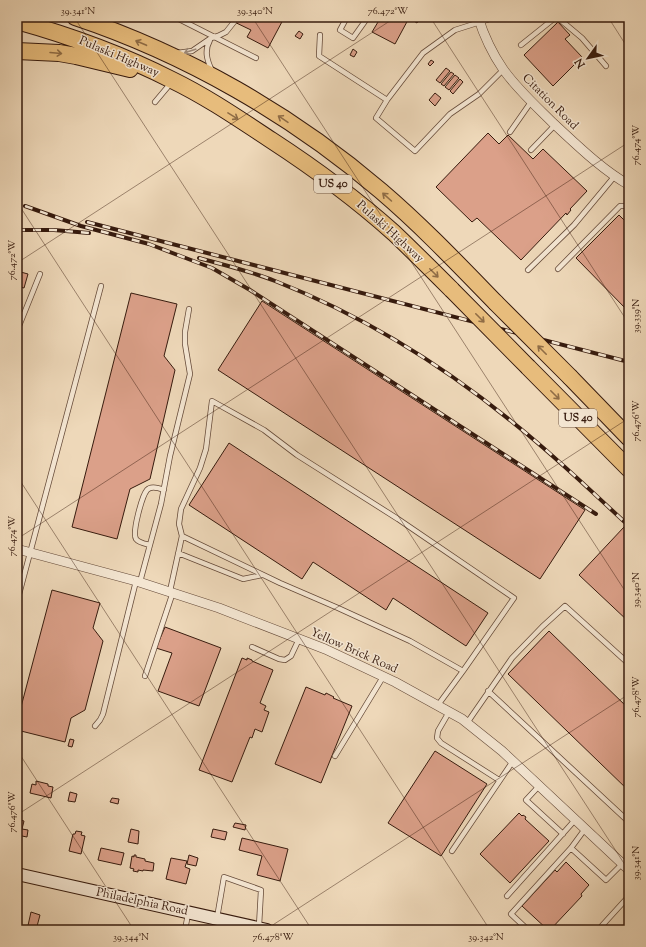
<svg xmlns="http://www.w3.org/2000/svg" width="646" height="947" viewBox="0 0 646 947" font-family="'Sorts Mill Goudy',serif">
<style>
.building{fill:#dba089;stroke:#371b0e}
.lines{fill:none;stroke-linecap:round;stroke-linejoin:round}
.lane-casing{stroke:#654a39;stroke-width:6}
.street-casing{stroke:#654a39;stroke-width:10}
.secondary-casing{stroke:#371b0e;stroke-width:14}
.highway-casing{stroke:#371b0e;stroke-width:18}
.lane{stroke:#f4e6d2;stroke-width:4.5}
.street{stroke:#f4e6d2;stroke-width:9}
.secondary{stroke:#f4e6d2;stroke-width:12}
.highway{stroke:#e7bc7c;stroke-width:16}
.rail-casing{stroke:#371b0e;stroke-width:4}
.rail{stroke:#f4e6d2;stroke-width:2.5;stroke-dasharray:8;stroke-linecap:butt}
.highway-bridge-casing{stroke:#371b0e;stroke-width:18;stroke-linecap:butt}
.highway-bridge{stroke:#e7bc7c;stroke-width:16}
.oneway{stroke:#8f6c45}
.oneway2{stroke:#9f8b7a}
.ticks{fill:none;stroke:#371b0e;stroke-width:1;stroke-opacity:0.45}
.labels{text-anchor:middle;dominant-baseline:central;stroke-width:3;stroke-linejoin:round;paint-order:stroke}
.shield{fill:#f4e6d2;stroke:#705849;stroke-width:1}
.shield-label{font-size:11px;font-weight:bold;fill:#371b0e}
.street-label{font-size:12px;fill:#371b0e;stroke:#f4e6d2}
.neatline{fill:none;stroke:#371b0e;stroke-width:1.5}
.ticks-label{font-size:10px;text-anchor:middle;fill:#371b0e}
</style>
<rect width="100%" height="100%" fill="#eed8b9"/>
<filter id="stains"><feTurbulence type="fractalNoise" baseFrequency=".005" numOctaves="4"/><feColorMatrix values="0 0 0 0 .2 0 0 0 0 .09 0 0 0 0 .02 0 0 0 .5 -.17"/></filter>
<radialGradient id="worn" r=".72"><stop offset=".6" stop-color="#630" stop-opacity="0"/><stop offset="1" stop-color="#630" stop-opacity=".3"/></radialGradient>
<path class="building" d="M214,17h5l-2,4 -4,-1z
M224,17h58l2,1 -16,30 -21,-11 4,-7z
M381,17h40l-4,6 -8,-5 -14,26 -23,-12z
M558,22l12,13 -5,4 17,18 -29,29 -29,-31z
M299,31l4,3 -3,5 -5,-3z
M353,49l4,3 -3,5 -4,-2z
M431,60l3,2 -4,4 -2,-2z
M446,68l4,3 -10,12 -4,-3z
M451,72l3,2 -10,12 -3,-2z
M455,75l4,3 -10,12 -4,-3z
M460,79l3,3 -10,12 -3,-3z
M435,93l6,5 -6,8 -6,-6z
M488,133l11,11 9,-9 25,24 10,-10 44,42 -17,18 1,1 -4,5 -1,-2 -45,47 -44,-42 -5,4 -36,-35z
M619,215l10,10v87l-53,-54z
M17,271l11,3 -4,14 -7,-2z
M131,293l46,11 -13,52 11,14 -25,109 -20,10 -13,50 -45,-12z
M262,301l323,209 -45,69 -322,-209z
M229,443l259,170 -22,33 -73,-48 -7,12 -73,-48 -11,17 -113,-74z
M624,527l5,5v90l-50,-47z
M52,590l48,13 -7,25 10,13 -18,69 -14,8 -6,24 -48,-12v-8z
M165,627l56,21 -22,58 -41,-15 14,-38 -16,-5z
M549,631l80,78v82l-121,-117z
M242,658l5,2v-2l5,2v1l21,9 -13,33 6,3 -2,4 5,2 -7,20 -7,-3 -3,9 -2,-1 -18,45 -33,-12z
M306,687l19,8 1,-2 8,4 -1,1 19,8 -31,77 -46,-19z
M70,739l4,1 -2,7 -4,-1z
M435,751l52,33 -46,72 -53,-33z
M36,781l12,3v2l5,1 -2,11 -21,-5 2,-9 4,1z
M70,792l7,2 -2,8 -7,-1z
M112,798l7,1 -1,5 -8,-2z
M519,813l3,3 1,-1 3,2 -1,2 24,22 -39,42 -30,-29z
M17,819l7,2 -2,8 6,1 -1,7 -10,-2z
M235,823l11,2 -1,5 -12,-3z
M131,829l8,2 -1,13 -10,-2z
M213,829l14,3 -2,8 -14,-3z
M76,831l6,1 -1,3 4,1 -4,18 -12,-3 4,-17h2z
M242,838l46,11 -8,32 -23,-6 5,-19 -23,-6z
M101,848l23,5 -3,12 -23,-5z
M134,855h2v2l9,2v2l9,2 -1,8 -10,-1v1l-5,-1v2l-5,-1 1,-2 -4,-1 2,-12 2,1z
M189,855l9,3 -2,8 -9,-2z
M171,858l16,3 -2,6 5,2 -4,15 -20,-5z
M566,862l23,23 -8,9 1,2 -32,34h-2l-26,-24 33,-36 2,2z
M31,912l9,3 -4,15h-9z"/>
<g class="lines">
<defs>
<path id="lane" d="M175,17l81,41
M347,17l-7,13 13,8 15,-21
M557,17l25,21 24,28
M320,35l-1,21 68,44 36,-47 32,-23 41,-13
M210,40c-6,11 -3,20 2,31
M521,45l35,-28
M177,53l15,-2 19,-13 7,-2 8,-4 8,-10
M387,100l-11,18 39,33 35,-37 29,-20 24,-24
M155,102l16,-19
M510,132l21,-30
M531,150l24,-25
M558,269l62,-63h9
M528,270l46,-45 40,-48
M17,331l23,-57
M182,536l98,47 58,25 72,33 53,30
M150,545c-4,-1 -11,-2 -14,-6 -4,-7 6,-43 11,-49 4,-5 12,-2 17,0
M178,553l65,26 19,-4
M140,582l21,-78 9,-48 20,-82 -5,-30v-12l4,-23
M170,591l12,-55 -3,-12 2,-15 19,-41 6,-19 6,-48 52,29 33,25 101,64 116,79 -51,73 -25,34
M17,602l84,-316
M252,647l27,12 6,1 6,-4 8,-17
M145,676l28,-84
M488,691l141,131
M449,712l-11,19 -1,7 4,5 58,37
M467,723l45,-65 30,-31 23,-21 64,58
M95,726l5,-6 3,-6 33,-133
M335,756l48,-79
M539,786l-13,14 37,34
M571,848l35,32 16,-16
M452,851l61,-90
M507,896l68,-76
M217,918l7,-41 37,13 -2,36
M185,930l3,-16
M528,930l-17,-16 60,-66 14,-19
M598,930l31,-34"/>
<path id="street" d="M478,17c6,19 14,36 25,52 14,20 33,37 50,54 24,22 48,46 76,62
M17,549l119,32 83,27 106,41 70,33 67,37 40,32 127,119"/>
<path id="secondary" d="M17,874l250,56"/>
<path id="highway" d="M75,17c111,37 217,98 306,174 41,35 78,74 115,112
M17,21c54,15 106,34 155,59 35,17 67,39 99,60 43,28 85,59 123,93 20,19 39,38 58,57
M17,51l42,2 17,3 54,13
M528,367l101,102
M570,377l59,61"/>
</defs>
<use href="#lane" class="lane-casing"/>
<use href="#street" class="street-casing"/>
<use href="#secondary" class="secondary-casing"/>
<use href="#highway" class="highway-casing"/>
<use href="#lane" class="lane"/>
<use href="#street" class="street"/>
<use href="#secondary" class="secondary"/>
<use href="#highway" class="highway"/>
<defs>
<path id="rail" d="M25,206l56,20 68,18 34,13 29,11 38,22 346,224
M87,222l542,140
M17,230h37l35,3
M199,258c25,7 51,13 76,23 87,34 169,85 241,144 40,32 76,67 113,101"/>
</defs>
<use href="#rail" class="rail-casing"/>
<use href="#rail" class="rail"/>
<defs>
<path id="highway-bridge" d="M452,290l76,77
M496,303l74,74"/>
</defs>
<use href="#highway-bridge" class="highway-bridge-casing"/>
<use href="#highway-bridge" class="highway-bridge"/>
</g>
<defs><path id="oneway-shaft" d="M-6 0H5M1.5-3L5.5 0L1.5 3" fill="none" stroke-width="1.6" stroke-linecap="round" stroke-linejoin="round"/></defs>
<g class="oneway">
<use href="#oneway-shaft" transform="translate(141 43) rotate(-157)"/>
<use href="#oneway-shaft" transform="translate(56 53) rotate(5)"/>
<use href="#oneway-shaft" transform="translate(233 116) rotate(32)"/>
<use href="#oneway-shaft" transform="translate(283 119) rotate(-146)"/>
<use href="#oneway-shaft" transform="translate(387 197) rotate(-138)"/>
<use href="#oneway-shaft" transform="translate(434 273) rotate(45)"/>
<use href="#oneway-shaft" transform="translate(480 318) rotate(45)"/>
<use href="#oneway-shaft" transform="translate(542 350) rotate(-135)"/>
<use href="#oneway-shaft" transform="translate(555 395) rotate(45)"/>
</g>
<use class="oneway2" href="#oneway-shaft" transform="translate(190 51) rotate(162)"/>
<path class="ticks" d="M74,17l555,854M252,17l377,580M430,17l199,307M608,17l21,33M17,202l473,728M17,263l379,-246M17,476l295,454M17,539l612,-397M17,750l117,180M17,815l612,-397M265,930l364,-236"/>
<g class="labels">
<g class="shield">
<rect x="314" y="175" width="38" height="18" rx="3"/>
<rect x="559" y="409" width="38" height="18" rx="3"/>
</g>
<g class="shield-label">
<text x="333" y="184">US 40</text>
<text x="578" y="418">US 40</text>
</g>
<g class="street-label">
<text transform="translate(119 57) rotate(23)">Pulaski Highway</text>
<text transform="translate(550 102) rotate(45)">Citation Road</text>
<text transform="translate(390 232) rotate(42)">Pulaski Highway</text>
<text transform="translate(354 651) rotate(24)">Yellow Brick Road</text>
<text transform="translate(142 902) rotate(12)">Philadelphia Road</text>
</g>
</g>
<rect width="646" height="947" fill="none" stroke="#eed8b9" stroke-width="44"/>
<g transform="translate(588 58) rotate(237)" stroke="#f4e6d2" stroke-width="3" paint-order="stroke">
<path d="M0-3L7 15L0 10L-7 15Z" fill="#371b0e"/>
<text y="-6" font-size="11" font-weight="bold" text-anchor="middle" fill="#371b0e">N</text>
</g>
<rect x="22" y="22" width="602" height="903" class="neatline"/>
<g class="ticks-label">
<text x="78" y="14">39.341°N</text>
<text x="255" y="14">39.340°N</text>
<text x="388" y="14">76.472°W</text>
<text transform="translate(635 145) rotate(-90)" y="4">76.474°W</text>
<text transform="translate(11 260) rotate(-90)" y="4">76.472°W</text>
<text transform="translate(635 316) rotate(-90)" y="4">39.339°N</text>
<text transform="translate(635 421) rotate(-90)" y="4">76.476°W</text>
<text transform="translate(11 536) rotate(-90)" y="4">76.474°W</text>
<text transform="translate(635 590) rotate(-90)" y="4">39.340°N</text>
<text transform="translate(635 697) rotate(-90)" y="4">76.478°W</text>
<text transform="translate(11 812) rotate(-90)" y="4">76.476°W</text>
<text transform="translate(635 863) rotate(-90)" y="4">39.341°N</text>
<text x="131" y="940">39.344°N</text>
<text x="273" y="940">76.478°W</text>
<text x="486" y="940">39.342°N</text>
</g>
<rect width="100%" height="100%" filter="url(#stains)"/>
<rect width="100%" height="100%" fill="url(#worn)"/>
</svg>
